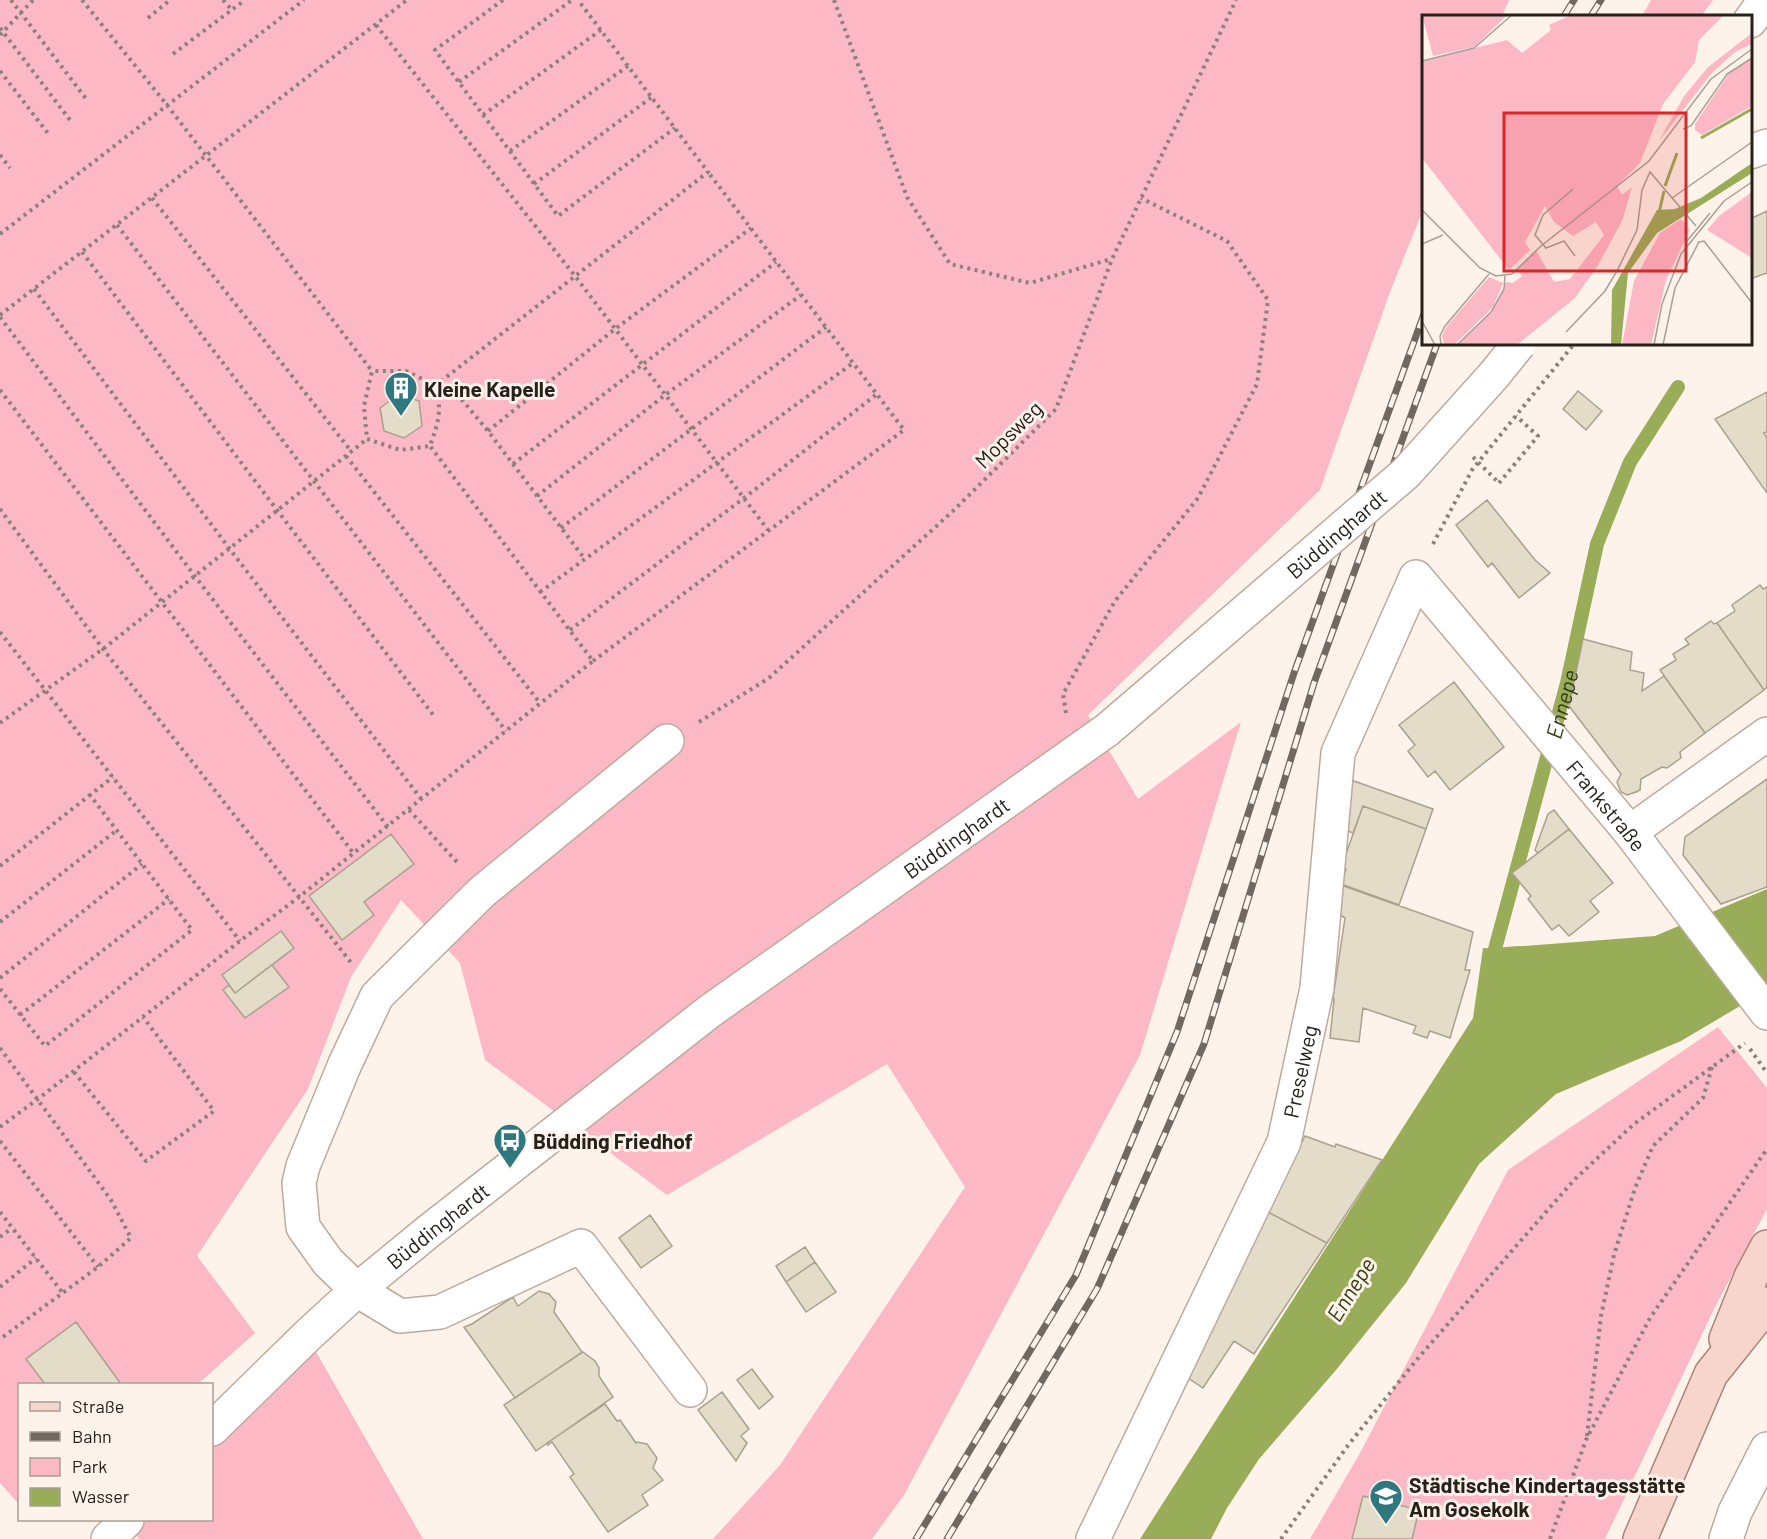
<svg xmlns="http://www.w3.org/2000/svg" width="1767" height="1539" viewBox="0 0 1767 1539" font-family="Barlow,sans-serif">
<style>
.green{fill:#fdb8c6}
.water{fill:#99ac58}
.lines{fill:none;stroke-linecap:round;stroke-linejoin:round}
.stream{stroke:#99ac58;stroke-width:14}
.building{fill:#e3dcc8;stroke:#a8a18e;stroke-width:1.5}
.minor-casing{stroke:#bcab9d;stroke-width:36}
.major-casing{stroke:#aa8378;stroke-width:36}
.path{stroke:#8a827a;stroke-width:4;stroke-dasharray:3 4.5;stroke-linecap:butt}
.minor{stroke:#fff;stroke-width:33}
.major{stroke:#f7d4cc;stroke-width:33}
.rail-casing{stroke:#706861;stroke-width:7}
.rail{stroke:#fef3ea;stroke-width:4.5;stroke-dasharray:14;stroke-linecap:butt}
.minor-bridge-casing{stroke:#bcab9d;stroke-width:36;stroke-linecap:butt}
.path-bridge{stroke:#8a827a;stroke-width:4;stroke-dasharray:3 4.5;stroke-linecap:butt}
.minor-bridge{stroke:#fff;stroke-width:33}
.labels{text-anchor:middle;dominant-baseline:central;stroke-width:6;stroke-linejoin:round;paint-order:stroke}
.poi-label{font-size:21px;font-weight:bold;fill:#27211b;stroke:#fef3ea;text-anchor:start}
.street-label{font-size:21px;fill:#27211b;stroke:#fef3ea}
.water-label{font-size:22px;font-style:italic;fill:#343c18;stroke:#fef3ea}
.inset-river{fill:none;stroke:#99ac58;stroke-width:3}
.inset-road{fill:none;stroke:#a89f97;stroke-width:1.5}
.view{fill:#d62828;fill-opacity:0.15;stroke:#d62828;stroke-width:3}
.inset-edge{fill:none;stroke:#27211b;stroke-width:3}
</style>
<rect width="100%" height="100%" fill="#fef3ea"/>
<path class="green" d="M0,0h1509l-7,16h-78l-1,194 -33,82 -70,198 -232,225 50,84 103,-77 -101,333 -236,440 -32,44h-159l67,-74 185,-278 -78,-123 -220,131 -182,-135 -25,-97 -59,-63 -50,77 -43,112 -111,167 58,77 -57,51h-178l-1,120 -19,-21z
M1651,0h62l-12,16h-59z
M1718,1027l49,61v121l-53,100 -109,230h-295l50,-86 148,-283z
M307,1336l116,203h-284l-14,-17 2,-2h85v-91z"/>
<path class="water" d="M1767,889v101l-86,51 -125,53 -77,70 -73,119 -70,87 -77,89 -32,49 -16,31h-71l333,-521 10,-70c14,1 26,-2 41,-2l131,-10z"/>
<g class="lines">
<path class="stream" id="s1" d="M1497,968l-2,-19 72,-266 30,-139 33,-82 48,-75"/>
</g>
<path class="building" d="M1767,211v62l-17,6v-60z
M1578,391l24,20 -16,19 -23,-21z
M1767,392v40l-3,1 3,5v55l-52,-74z
M399,394l20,7 3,25 -18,12 -20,-7 -4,-23z
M1487,500l48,60 15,13 -31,25 -27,-35 -4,4 -32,-42z
M1760,585l3,4 4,-2v100l-3,3 -47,-67 18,-12 -3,-6z
M1711,621l3,3 3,-1 47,67 -59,43 -45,-63 16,-10 -3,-6 16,-10 -4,-5z
M1583,639l49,13 -2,18 14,3 -2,18 22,-15 41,57 -25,19 1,6 -14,10 -5,-1 -21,12 -1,11 -4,2 -9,3 -6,-3 -4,-10 4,-8 -52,-68z
M1454,682l50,65 -54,43 -15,-19 -7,6 -20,-26 7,-6 -16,-20z
M1767,779v108l-46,17 -38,-49 2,-18z
M1351,780l82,29 -7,20 -63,-23 -10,27 -13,-5z
M1363,806l63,23 -27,76 -58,-21 5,-15 -5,-1z
M1554,810l15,19 -31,24 -3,-3 13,-36z
M1569,829l44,54 -23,18 9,11 -30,24 -10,-11 -7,5 -24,-31 3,-3 -19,-23z
M391,834l23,30 -50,38 10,13 -32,25 -33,-44z
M1338,884l135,48 -8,38h5l-20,68 -20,-7 -3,7 -14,-5 3,-7 -53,-18 -4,34 -29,-4 4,-39 -1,-1 12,-80 -7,-4z
M281,931l13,17 -59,45 -13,-18z
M272,965l17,22 -44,31 -22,-28 6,-5 6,8z
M1305,1136l30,11 1,-3 46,16 -55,83 -61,-32z
M1266,1211l61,32 -73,111 -20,-13 -31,47 -24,-16z
M650,1215l22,31 -31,22 -22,-30z
M805,1247l10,15 -29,20 -10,-16z
M815,1262l21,30 -30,20 -20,-30z
M539,1291l10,3 7,8 -2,10 28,40 -67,46 -51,-71 8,-3 41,-27 5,9z
M76,1322l45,62h-76l-19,-25z
M583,1352l12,9 4,7v8l14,21 -77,54 -32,-46z
M752,1369l21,28 -14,12 -22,-29z
M722,1392l27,37 -8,7 6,7 -11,18 -38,-51z
M605,1404l12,17 3,-1 16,23 1,-1 10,2 10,14 -4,10 10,12 -21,15 6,10 -40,27 -38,-55 4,-3 -22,-32 -4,3 -1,-2z
M1363,1496l56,14 -7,29h-60z"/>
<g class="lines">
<defs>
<g id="minor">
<path d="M1750,21l15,-21"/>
<path d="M1750,152l17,-6"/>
<path d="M667,741l-185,151 -105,104 -32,68 -42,102 -4,17 4,44 25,35 29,28 43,26 40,-4 141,-66 109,144"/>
<path d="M1630,832l137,-98"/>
<path id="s2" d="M212,1429l95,-93 50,-46 72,-59 281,-220 397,-281"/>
<path d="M108,1539l19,-19"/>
<path id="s3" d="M1093,1539l191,-397 33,-154 21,-235 78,-176 214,255 137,181"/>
<path d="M1726,1539l9,-27 32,-63"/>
</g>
<path id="major" d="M1726,1339l25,-62 16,-30
M1640,1539l71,-165 56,-70"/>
</defs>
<use href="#minor" class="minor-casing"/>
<use href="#major" class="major-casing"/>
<path class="path" d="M11,0l76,100
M82,0l85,105 205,266 -8,35 3,33 33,11 30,-4c8,-23 13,-37 5,-61l-29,-14h-34
M223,0l9,10
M503,0l-68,50 123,166 117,-88
M834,0l73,197 43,67 80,19 81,-24
M148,18l22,-18
M376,25l199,251 193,254
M0,28l70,92
M0,35l33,-35
M173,54l72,-54
M0,71l50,65
M459,82l113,-82
M483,115l118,-85
M510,151l118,-85
M0,155l10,13
M534,184l118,-87
M152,198l199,253
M117,225l389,506
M0,234l304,-234
M82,252l195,258 157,206
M34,289l195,259 193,252
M0,315l407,-315
M0,317l194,258 194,252
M435,385l28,16 25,30 96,127
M435,386l273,-214 -130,-172
M0,390l354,464
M488,431l127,-102 136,-101
M346,456l194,247
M513,464l263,-202
M1499,483l39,-47 -22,-20
M537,496l128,-101 136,-100
M0,509l103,140 250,316
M561,528l265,-201
M1433,544l39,-74 102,-126
M540,592l313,-229
M570,630l174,-132 133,-104
M0,632l240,309
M593,661l311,-231 -196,-258
M1066,713l-3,-19 52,-93 83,-103 59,-114 11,-84 -41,-59 -86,-43
M699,722l70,-44 184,-167 103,-102 56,-150 124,-259
M0,723l103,-74 264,-210
M409,810l48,52
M0,866l90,-71
M0,922l117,-92
M0,978l142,-114
M0,989l45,57 147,-116 -102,-135 23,-18
M20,1015l149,-116
M0,1048l111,152 20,38 -33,29 -98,72
M1750,1049l17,24
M74,1072l72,89 68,-50 -71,-94
M0,1127l38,-28 202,-158 59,-44 294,-236 -163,-215
M0,1141l98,126
M0,1212l62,80
M0,1237l12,-9
M0,1287l36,-29
M1587,1436l14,-120 13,-61 21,-67 18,-42 50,-48 9,-31
M1281,1539l68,-95 70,-87 155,-177 60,-56 111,-81
M1550,1539l36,-99 64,-122 117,-169"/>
<use href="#minor" class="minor"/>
<use href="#major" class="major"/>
<defs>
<path id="rail" d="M1564,16l10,-16
M1591,16l10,-16
M916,1539l160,-264 101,-243 117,-359 130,-359
M947,1539l150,-250 107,-245 110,-361 123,-339"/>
</defs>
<use href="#rail" class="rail-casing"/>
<use href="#rail" class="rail"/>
<defs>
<g id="minor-bridge">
<path id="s4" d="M1107,730l299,-257 88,-98 25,-31"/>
</g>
</defs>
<use href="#minor-bridge" class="minor-bridge-casing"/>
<path class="path-bridge" d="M1473,457l26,26"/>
<use href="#minor-bridge" class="minor-bridge"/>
</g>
<defs>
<symbol id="building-pin" viewBox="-11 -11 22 30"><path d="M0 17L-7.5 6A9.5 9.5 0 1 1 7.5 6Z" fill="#307880" stroke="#fef3ea"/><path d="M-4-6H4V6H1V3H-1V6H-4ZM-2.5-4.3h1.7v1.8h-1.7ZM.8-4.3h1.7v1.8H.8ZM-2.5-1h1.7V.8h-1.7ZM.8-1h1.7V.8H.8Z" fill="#fff"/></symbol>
<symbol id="bus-pin" viewBox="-11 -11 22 30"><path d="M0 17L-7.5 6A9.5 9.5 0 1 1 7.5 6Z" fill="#307880" stroke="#fef3ea"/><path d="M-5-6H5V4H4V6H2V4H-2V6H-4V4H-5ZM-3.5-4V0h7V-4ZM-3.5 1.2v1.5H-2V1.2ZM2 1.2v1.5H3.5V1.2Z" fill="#fff"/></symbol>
<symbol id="school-pin" viewBox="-11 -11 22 30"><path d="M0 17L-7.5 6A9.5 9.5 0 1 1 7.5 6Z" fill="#307880" stroke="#fef3ea"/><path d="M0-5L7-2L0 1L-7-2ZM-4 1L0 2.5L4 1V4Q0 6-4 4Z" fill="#fff"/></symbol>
</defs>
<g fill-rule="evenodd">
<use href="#building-pin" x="382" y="369" width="38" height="52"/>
<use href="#bus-pin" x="491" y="1121" width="38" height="52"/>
<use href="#school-pin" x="1367" y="1477" width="38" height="52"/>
</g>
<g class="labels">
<g class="poi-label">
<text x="424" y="388">Kleine Kapelle</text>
<text x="533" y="1140">Büdding Friedhof</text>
<text x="1409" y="1484">Städtische Kindertagesstätte<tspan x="1409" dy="24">Am Gosekolk</tspan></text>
</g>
<g class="street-label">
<text transform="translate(1008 434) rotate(-45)">Mopsweg</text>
<text stroke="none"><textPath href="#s4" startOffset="302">Büddinghardt</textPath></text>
<text stroke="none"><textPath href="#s3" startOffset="1324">Frankstraße</textPath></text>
<text stroke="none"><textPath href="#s2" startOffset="952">Büddinghardt</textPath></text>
<text stroke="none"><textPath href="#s3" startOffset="513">Preselweg</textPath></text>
<text stroke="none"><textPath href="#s2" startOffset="304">Büddinghardt</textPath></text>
</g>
<g class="water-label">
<text stroke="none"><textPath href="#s1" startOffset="273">Ennepe</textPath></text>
<text transform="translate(1350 1289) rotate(-58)">Ennepe</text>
</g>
</g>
<g transform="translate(1422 15)">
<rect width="330" height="330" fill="#fef3ea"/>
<path d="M0,0h85l-33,32 -41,9zM149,0h153l-25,25 -4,22 -32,42 -23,59 -23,23 5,9 10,-8 -10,34 -25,46 -22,31 -58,47h-60l34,-33 15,-30 7,1 9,-7 -5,-6 19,-20 18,32 16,-3 34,-44 -8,-13 -23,14 -19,-14 -9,-16 -20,36 5,8 -21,20 -87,-112v-97l85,-21 15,13 29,-23 -2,-5zM330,18v11l-17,8 -24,22 -52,67 25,-45 24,-29zM330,43v48l-50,29 -7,-5v-6l34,-51zM330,177v66l-45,-28 12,-14zM259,204l9,11 -24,50 -15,65h-29l12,-64 26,-48zM67,262l14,6 -10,24 -39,38h-10l-2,-9 5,-10z" fill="#fdb8c6"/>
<path d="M330,148v10l-95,60 -29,40 -7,72h-10l1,-55 45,-80 18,-1 26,-11z" fill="#99ac58"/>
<path class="inset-river" d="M279,123l51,-29M243,171l12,-33M237,198l5,-22"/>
<path class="inset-road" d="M0,46l52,-13 38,-33M261,114l8,-3 36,-52 25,-16M151,174l-30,26 -8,20 11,13 18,-7 11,15M250,183l80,-56M0,195l58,58 16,8 16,-2 29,-28 108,-85 62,-82 41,-30M265,226l23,-28M0,229l21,-9M0,306l13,24M144,317l39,-41 12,-20 20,-41 5,-40 8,-18 46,54M19,330l-1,-9 5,-10 44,-52M35,330l34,-33 13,-23 1,-13M232,330l8,-41 19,-50 43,-53 28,-19M241,330l12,-57 24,-46 5,-1 48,62"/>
<path class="view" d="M82,98h182v158h-182z"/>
<rect width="330" height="330" class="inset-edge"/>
</g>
<rect x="18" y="1383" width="195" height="138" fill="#fef3ea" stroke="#a89f97" stroke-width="1.5"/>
<rect x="30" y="1402" width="30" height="9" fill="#f7d4cc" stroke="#a89f97" stroke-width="1.5"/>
<text x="72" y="1413" font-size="18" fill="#27211b">Straße</text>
<rect x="30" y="1432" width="30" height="9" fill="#706861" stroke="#a89f97" stroke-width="1.5"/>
<text x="72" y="1443" font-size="18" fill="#27211b">Bahn</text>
<rect x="30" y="1458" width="30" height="18" fill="#fdb8c6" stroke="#a89f97" stroke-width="1.5"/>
<text x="72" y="1473" font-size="18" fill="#27211b">Park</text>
<rect x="30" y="1488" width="30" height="18" fill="#99ac58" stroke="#a89f97" stroke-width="1.5"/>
<text x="72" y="1503" font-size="18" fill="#27211b">Wasser</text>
</svg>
